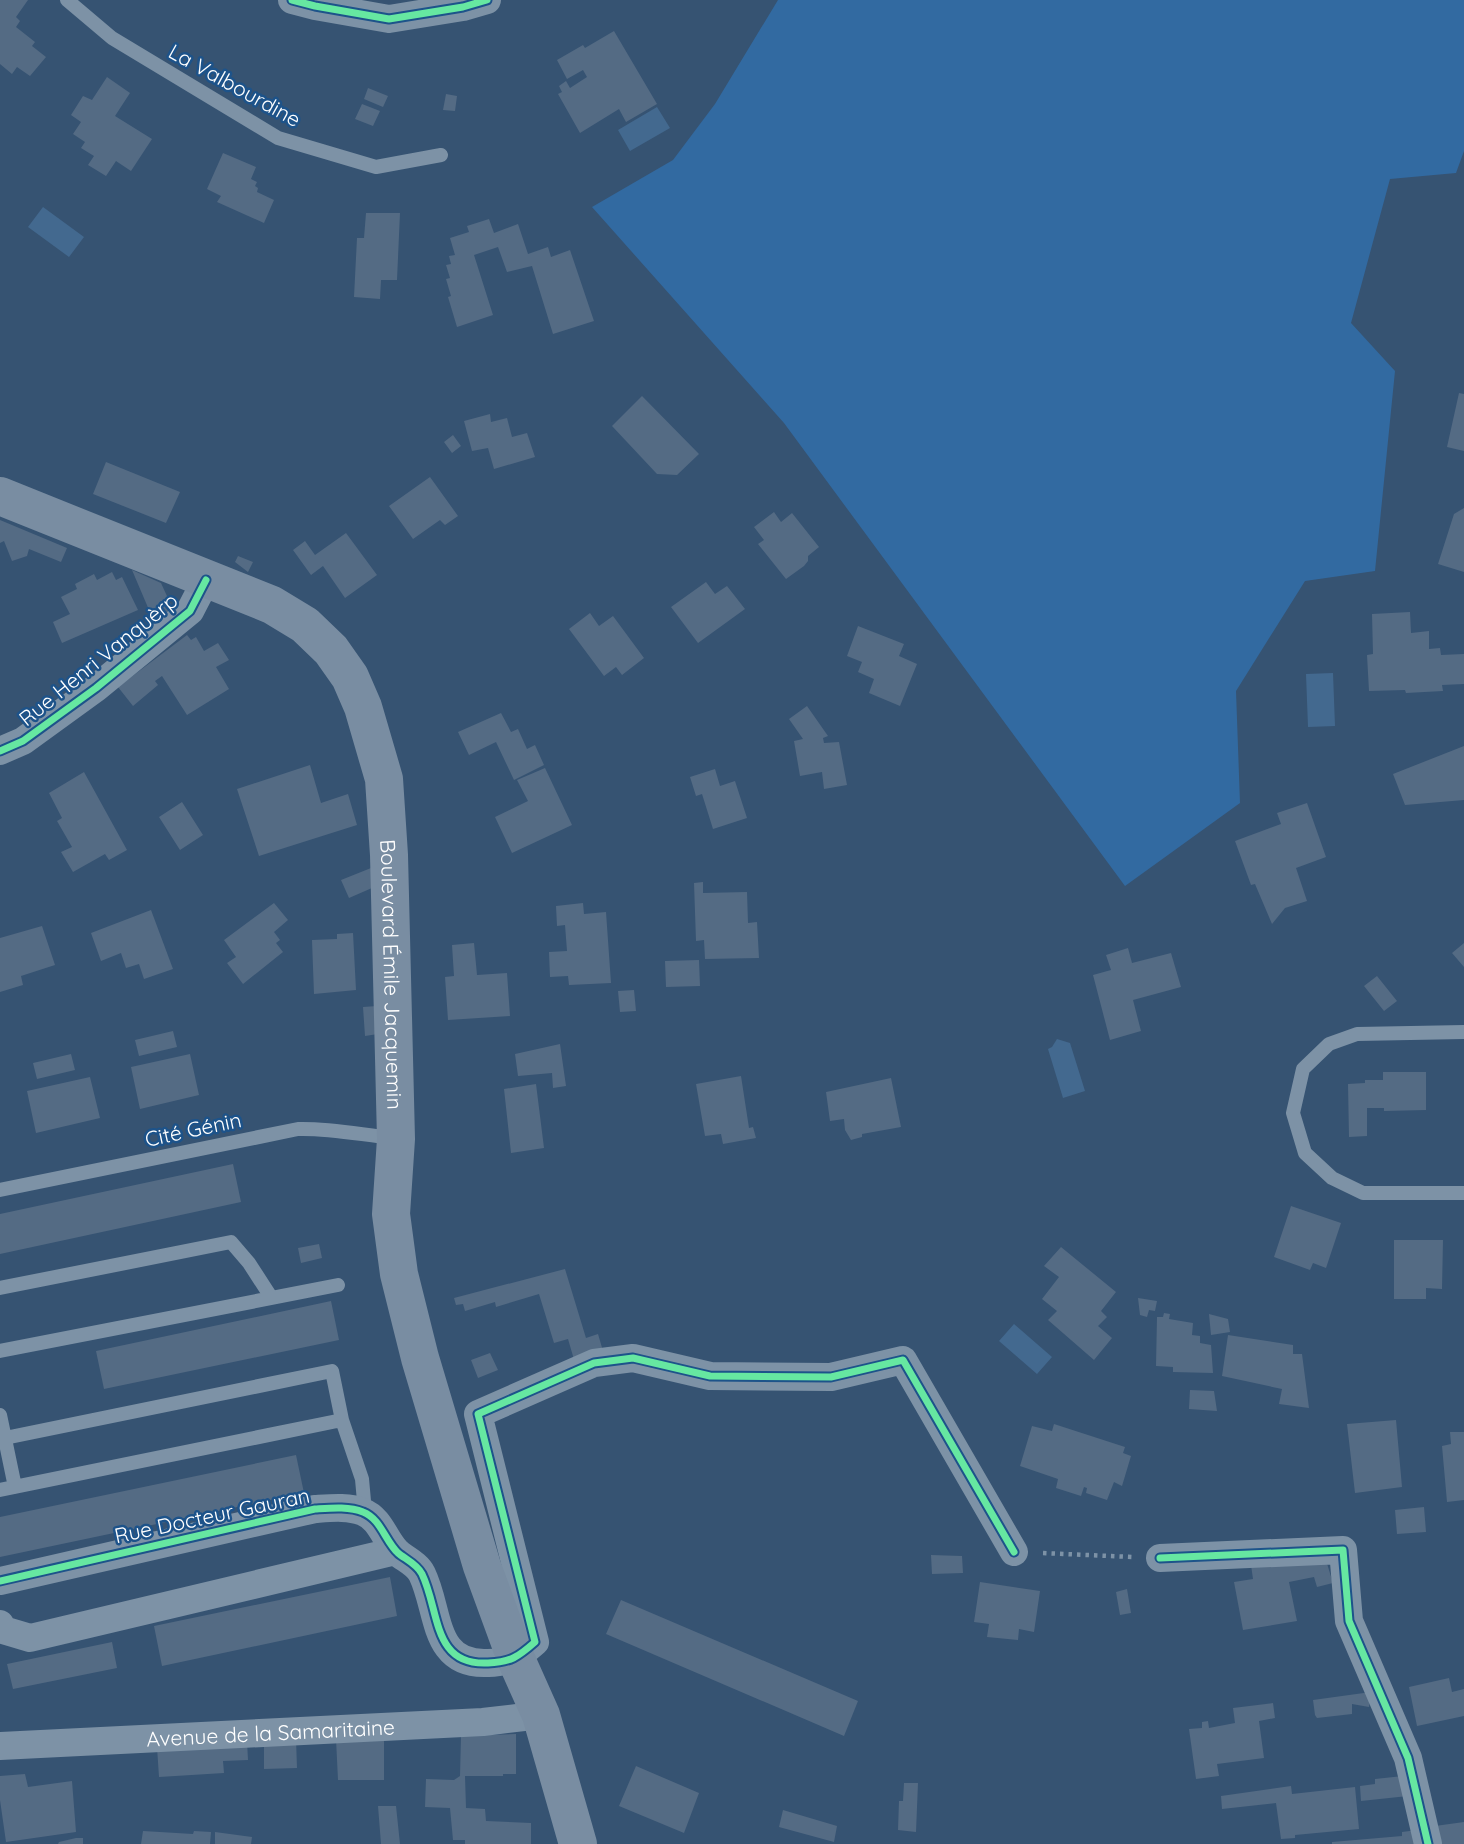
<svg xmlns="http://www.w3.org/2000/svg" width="1464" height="1844" viewBox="0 0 1464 1844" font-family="Quicksand,sans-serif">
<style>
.green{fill:#326aa1}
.water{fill:#43698f}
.building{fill:#546b84}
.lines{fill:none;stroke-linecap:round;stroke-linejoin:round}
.path{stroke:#7d92a6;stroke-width:4.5;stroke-dasharray:3.5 5;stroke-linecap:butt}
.service{stroke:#7d92a6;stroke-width:14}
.minor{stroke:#7d92a6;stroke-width:28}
.secondary{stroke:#798da2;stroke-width:38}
.cycleway-casing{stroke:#1d538a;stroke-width:11}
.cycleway{stroke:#66e7a1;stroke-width:7}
.labels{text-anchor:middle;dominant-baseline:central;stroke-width:5;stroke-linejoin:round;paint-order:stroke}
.street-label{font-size:21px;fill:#fff;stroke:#1d538a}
</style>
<rect width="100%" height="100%" fill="#365372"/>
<path class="green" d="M778,0h686v151l-8,22 -66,6 -39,144 44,48 -20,200 -70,10 -69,110 4,112 -115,83 -341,-463 -192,-216 81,-47 42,-56z"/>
<path class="water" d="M657,107l13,21 -40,23 -12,-21z
M43,207l41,30 -15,20 -41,-30z
M1333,673l2,53 -27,1 -2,-53z
M1057,1039l13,4 15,48 -22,7 -15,-49 4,-2z
M1014,1324l38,33 -15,17 -38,-33z"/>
<path class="building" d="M0,0h28l-12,17 4,4 -4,6 19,15 -3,4 14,11 -16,19 -13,-9 -5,7 -12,-10z
M614,31l43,73 -31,18 -7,-13 -39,24 -22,-39 4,-2 -3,-6 7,-5 4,7 17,-11 -4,-7 -16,9 -10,-19 26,-15 2,3z
M107,77l23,16 -15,23 37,23 -21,32 -15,-10 -10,15 -18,-11 6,-9 -13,-8 4,-6 -12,-8 8,-12 -10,-7 12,-19 9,4z
M368,88l20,8 -5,11 -19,-8z
M446,94l11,2 -2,15 -12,-1z
M362,104l18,7 -7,15 -18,-7z
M223,153l33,14 -5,12 6,3 -2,4 3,2 -1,4 17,8 -10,23 -47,-21 4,-6 -14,-7z
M366,213h34l-3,67h-16l-1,19 -26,-2 3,-59h7z
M489,219l5,14 24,-9 10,30 20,-7 3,10 19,-7 24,71 -41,13 -21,-68 -25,6 -9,-25 -24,8 19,60 -36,12 -9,-30 3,-1 -5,-17 4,-1 -4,-13 5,-1 -2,-8 6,-1 -5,-17 19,-6 -2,-6z
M1459,393l5,1v57l-17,-4z
M642,396l57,58 -22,21 -20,-1 -45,-48z
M490,414l1,8 16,-4 5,19 15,-4 8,24 -41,12 -6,-21 -16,3 -8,-30z
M453,435l8,11 -9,7 -8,-11z
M106,462l74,30 -14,31 -73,-29z
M430,477l28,39 -13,9 -5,-5 -27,19 -24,-33z
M1464,508v64l-26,-8 16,-50z
M774,512l7,10 11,-9 27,34 -11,9v5l-4,5 -18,13 -28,-35 6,-4 -10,-13z
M0,520l67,28 -6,14 -32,-13 -2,7 -15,5 -8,-20 -4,2z
M346,533l31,42 -32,23 -22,-32 -12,9 -18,-25 12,-9 10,14z
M238,556l15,6 -5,10 -13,-10z
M132,570l29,13 11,24 -11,10h-9z
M112,572l4,8 6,-3 16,33 -76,33 -9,-21 17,-8 -9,-17 16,-8 -2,-5 19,-10 3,6z
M706,582l9,12 12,-8 18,23 -47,34 -27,-36z
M1410,612l1,21 18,-2v18l11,-1 1,7 23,-1v30l-22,1 1,6 -37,2 -1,-3 -36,1 -2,-36 6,-1 -1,-40z
M590,613l9,13 14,-10 31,42 -22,17 -6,-8 -12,9 -35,-47z
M858,626l46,18 -5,12 18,8 -17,42 -31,-13 5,-14 -16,-7 4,-10 -15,-6z
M187,635l4,5 5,-3 8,14 14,-8 11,17 -13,7 13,22 -42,26 -25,-39 -7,5 3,4 -25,21 -15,-19z
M807,706l21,30 -5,2 1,5 15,-1 8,43 -23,4 -2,-17 -22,4 -6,-35 9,-2 -14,-20z
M501,713l10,19 7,-3 9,20 8,-4 9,20 -30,15 -18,-38 -27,13 -11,-23z
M1464,746v54l-59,5 -12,-31z
M310,765l11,38 27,-9 9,31 -98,31 -22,-67z
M545,768l27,57 -60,28 -17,-36 33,-16 -11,-21z
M715,769l5,17 15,-5 12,37 -34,11 -11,-35 -6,2 -6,-19z
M84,772l43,78 -18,10 -4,-6 -32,18 -12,-20 11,-5 -15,-26 5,-3 -13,-25z
M182,802l21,33 -23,15 -21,-33z
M1307,803l19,54 -30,11 11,33 -22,7 -13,16 -17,-40 -4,1 -16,-44 46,-17 -4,-11z
M371,868l1,20 -23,10 -8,-18z
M703,882v11l44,-1 1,31 9,-1 2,36 -54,1 -1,-19 -8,1 -2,-58z
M274,903l14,17 -14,12 6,8 -4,3 7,9 -40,32 -16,-21 9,-6 -12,-17z
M583,903l1,11 22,-2 5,71 -42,2 -1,-9 -18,1 -1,-25 18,-1 -2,-26 -8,1 -1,-20z
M151,910l22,59 -29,10 -5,-15 -13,4 -5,-15 -20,8 -10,-28z
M42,926l13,39 -34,11 2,9 -23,7v-54z
M353,933l3,57 -42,4 -2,-54 25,-1v-5z
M474,943l3,32 30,-2 3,43 -62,4 -3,-43 9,-1 -2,-31z
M1464,943v24l-12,-14z
M1128,948l4,15 39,-10 10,34 -48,13 8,31 -31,9 -17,-65 18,-5 -5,-15z
M699,960l1,26 -34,1 -1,-26z
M1377,976l20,25 -13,10 -20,-25z
M634,990l2,21 -16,1 -2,-21z
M377,1006l1,28 -13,2 -2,-29z
M173,1031l4,16 -38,9 -4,-16z
M560,1044l6,42 -13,2 -1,-15 -34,3 -3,-22z
M71,1054l4,16 -38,9 -4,-16z
M190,1054l9,41 -59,14 -9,-42z
M1383,1072h43v38l-42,1v-3h-17v28l-18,1 -1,-53 17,-1v-3h18z
M741,1076l8,52 4,-1 3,11 -33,6 -2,-10 -16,2 -9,-52z
M90,1077l10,41 -64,15 -9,-42z
M891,1078l10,49 -39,7v3l-11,3 -6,-10 -1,-11 -14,2 -4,-29z
M536,1084l8,64 -33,5 -7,-64z
M233,1164l8,38 -241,52v-40z
M1291,1206l50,17 -15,45 -13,-5 -3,7 -36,-13z
M1394,1240h49l-1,49 -16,-1v11h-32z
M319,1244l3,14 -21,5 -3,-15z
M1061,1247l55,45 -15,19 6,6 -9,9 14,12 -18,22 -46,-40 9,-9 -15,-12 17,-22 -15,-11z
M565,1269l21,69 12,-4 5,17 -28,12 -7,-24 -14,4 -15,-49 -43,13 -1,-5 -30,9 -2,-7 -7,1 -2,-7z
M1138,1298l19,3 -2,10 -6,-1 -2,7 -7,-2z
M331,1301l8,39 -235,49 -8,-38z
M1164,1313l6,1 -1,5 24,4 -1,12 8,1v7l11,2 2,28 -40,-1v-5l-17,-1 1,-49h6z
M1209,1314l19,5 2,13 -19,3z
M1228,1335l65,10v9h9l7,54 -30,-4 3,-15 -60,-13z
M490,1353l8,17 -20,8 -7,-18z
M1190,1390l24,1 3,20 -28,-2z
M1396,1420l6,67 -47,6 -8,-69z
M1054,1424l71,23 -2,6 8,3 -9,30 -8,-4 -7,18 -21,-7 1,-5 -3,-1 -3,9 -25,-8 2,-9 -38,-13 12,-40 20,5z
M1450,1432h14v68l-17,2 -5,-56 9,-2z
M296,1455l8,38 -304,64v-40z
M1424,1507l2,25 -29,2 -2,-24z
M931,1555l31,1 1,17 -31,1z
M1325,1557l8,26 -16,4 -3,-10 -25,5 8,39 -54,9 -9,-48 19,-3 -2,-14z
M390,1577l7,39 -235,50 -8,-40z
M980,1582l60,9 -6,41 -15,-3 -1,11 -31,-3 2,-13 -15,-2z
M1127,1589l4,24 -11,2 -4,-23z
M621,1600l237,101 -14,35 -238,-102z
M112,1642l5,26 -104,21 -6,-25z
M1449,1678l3,14 12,-3v27l-47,10 -8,-39z
M1371,1692l-2,15 -17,-3v10l-35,4 -2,-3 -2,-15z
M1273,1703l2,15 -16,3 5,37 -47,6 2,12 -23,3 -7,-50 13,-1v-6l6,-1 1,7 26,-5 -2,-15z
M516,1734v40h-13v2h-38l1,32 19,1 1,12 45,2v21h-66v-4h-12l-3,-32 -25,-1 1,-28 28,1 6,-4 1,-40z
M384,1738v42h-46l-2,-41z
M296,1739l1,29 -33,1v-28z
M247,1741l1,19 -25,1 1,12 -65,4 -2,-30z
M636,1766l63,27 -15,40 -65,-27z
M25,1774l3,13 44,-6 4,51 -70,10 -6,-42v-24z
M1403,1776l5,20 -47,5 -1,-15 15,-2v-5z
M904,1783h14l-2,49 -18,-2 1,-29h4z
M1291,1786l1,8 63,-7 4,42 -64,6v3l-14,1 -5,-36 -54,6 -1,-13z
M378,1806h18l4,38h-19z
M783,1810l54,16 -3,16 -55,-15z
M1464,1822v22h-25l-4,-18z
M1417,1830l3,14h-88v-2l70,-6v-4z
M143,1831l50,3 1,-3 17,1 -1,12h-69z
M215,1832l37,5 -1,7h-36z
M76,1838h7v6h-25l1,-2z"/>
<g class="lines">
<path class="path" d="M1043,1553l89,4"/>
<path class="service" d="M67,0l45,38 166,100 98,29 65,-12
M1464,1032l-107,2 -28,10 -26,25 -10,44 12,40 27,25 31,15h101
M0,1190l298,-61c33,-1 64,6 96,9
M0,1288l231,-46 18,21 22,34
M0,1351l338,-66
M0,1415l15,72
M5,1438l327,-67 10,49 20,59 3,33
M0,1490l342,-70"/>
<g class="minor">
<path d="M292,0l23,6 74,13 74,-12 24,-7"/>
<path d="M0,751l23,-10 73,-53 94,-77 16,-31"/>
<path d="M1160,1558l183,-8 6,71 59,137 20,86"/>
<path d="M0,1581l315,-72c15,-1 34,-3 48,3 18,7 22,29 35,41 7,6 19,11 24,21 18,37 10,92 66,89 23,-1 30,-6 47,-21l-57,-228 116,-51 39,-5 77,18 121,1 72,-17 111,192"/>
<path d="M0,1624l3,6 27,8 366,-87"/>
<path id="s1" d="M0,1746l483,-24 58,-7"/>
</g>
<path class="secondary" id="s2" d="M0,496l272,109 33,20 26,25 19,27 13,30 21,72 5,76 7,284 -5,75 8,60 21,84 62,208 34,93 25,56 37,129"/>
<defs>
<path id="cycleway" d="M292,0l23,6 74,13 74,-12 24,-7
M0,751l23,-10 73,-53 94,-77 16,-31
M1160,1558l183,-8 6,71 59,137 20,86
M0,1581l315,-72c15,-1 34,-3 48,3 18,7 22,29 35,41 7,6 19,11 24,21 18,37 10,92 66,89 23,-1 30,-6 47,-21l-57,-228 116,-51 39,-5 77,18 121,1 72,-17 111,192"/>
</defs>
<use href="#cycleway" class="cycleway-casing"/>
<use href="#cycleway" class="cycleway"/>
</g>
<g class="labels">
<g class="street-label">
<text transform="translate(235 85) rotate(29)">La Valbourdine</text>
<text transform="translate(98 659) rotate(-39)">Rue Henri Vanquèrp</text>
<text stroke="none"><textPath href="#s2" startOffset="704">Boulevard Émile Jacquemin</textPath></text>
<text transform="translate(193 1129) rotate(-12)">Cité Génin</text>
<text transform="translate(212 1515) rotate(-12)">Rue Docteur Gauran</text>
<text stroke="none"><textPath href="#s1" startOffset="271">Avenue de la Samaritaine</textPath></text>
</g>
</g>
</svg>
